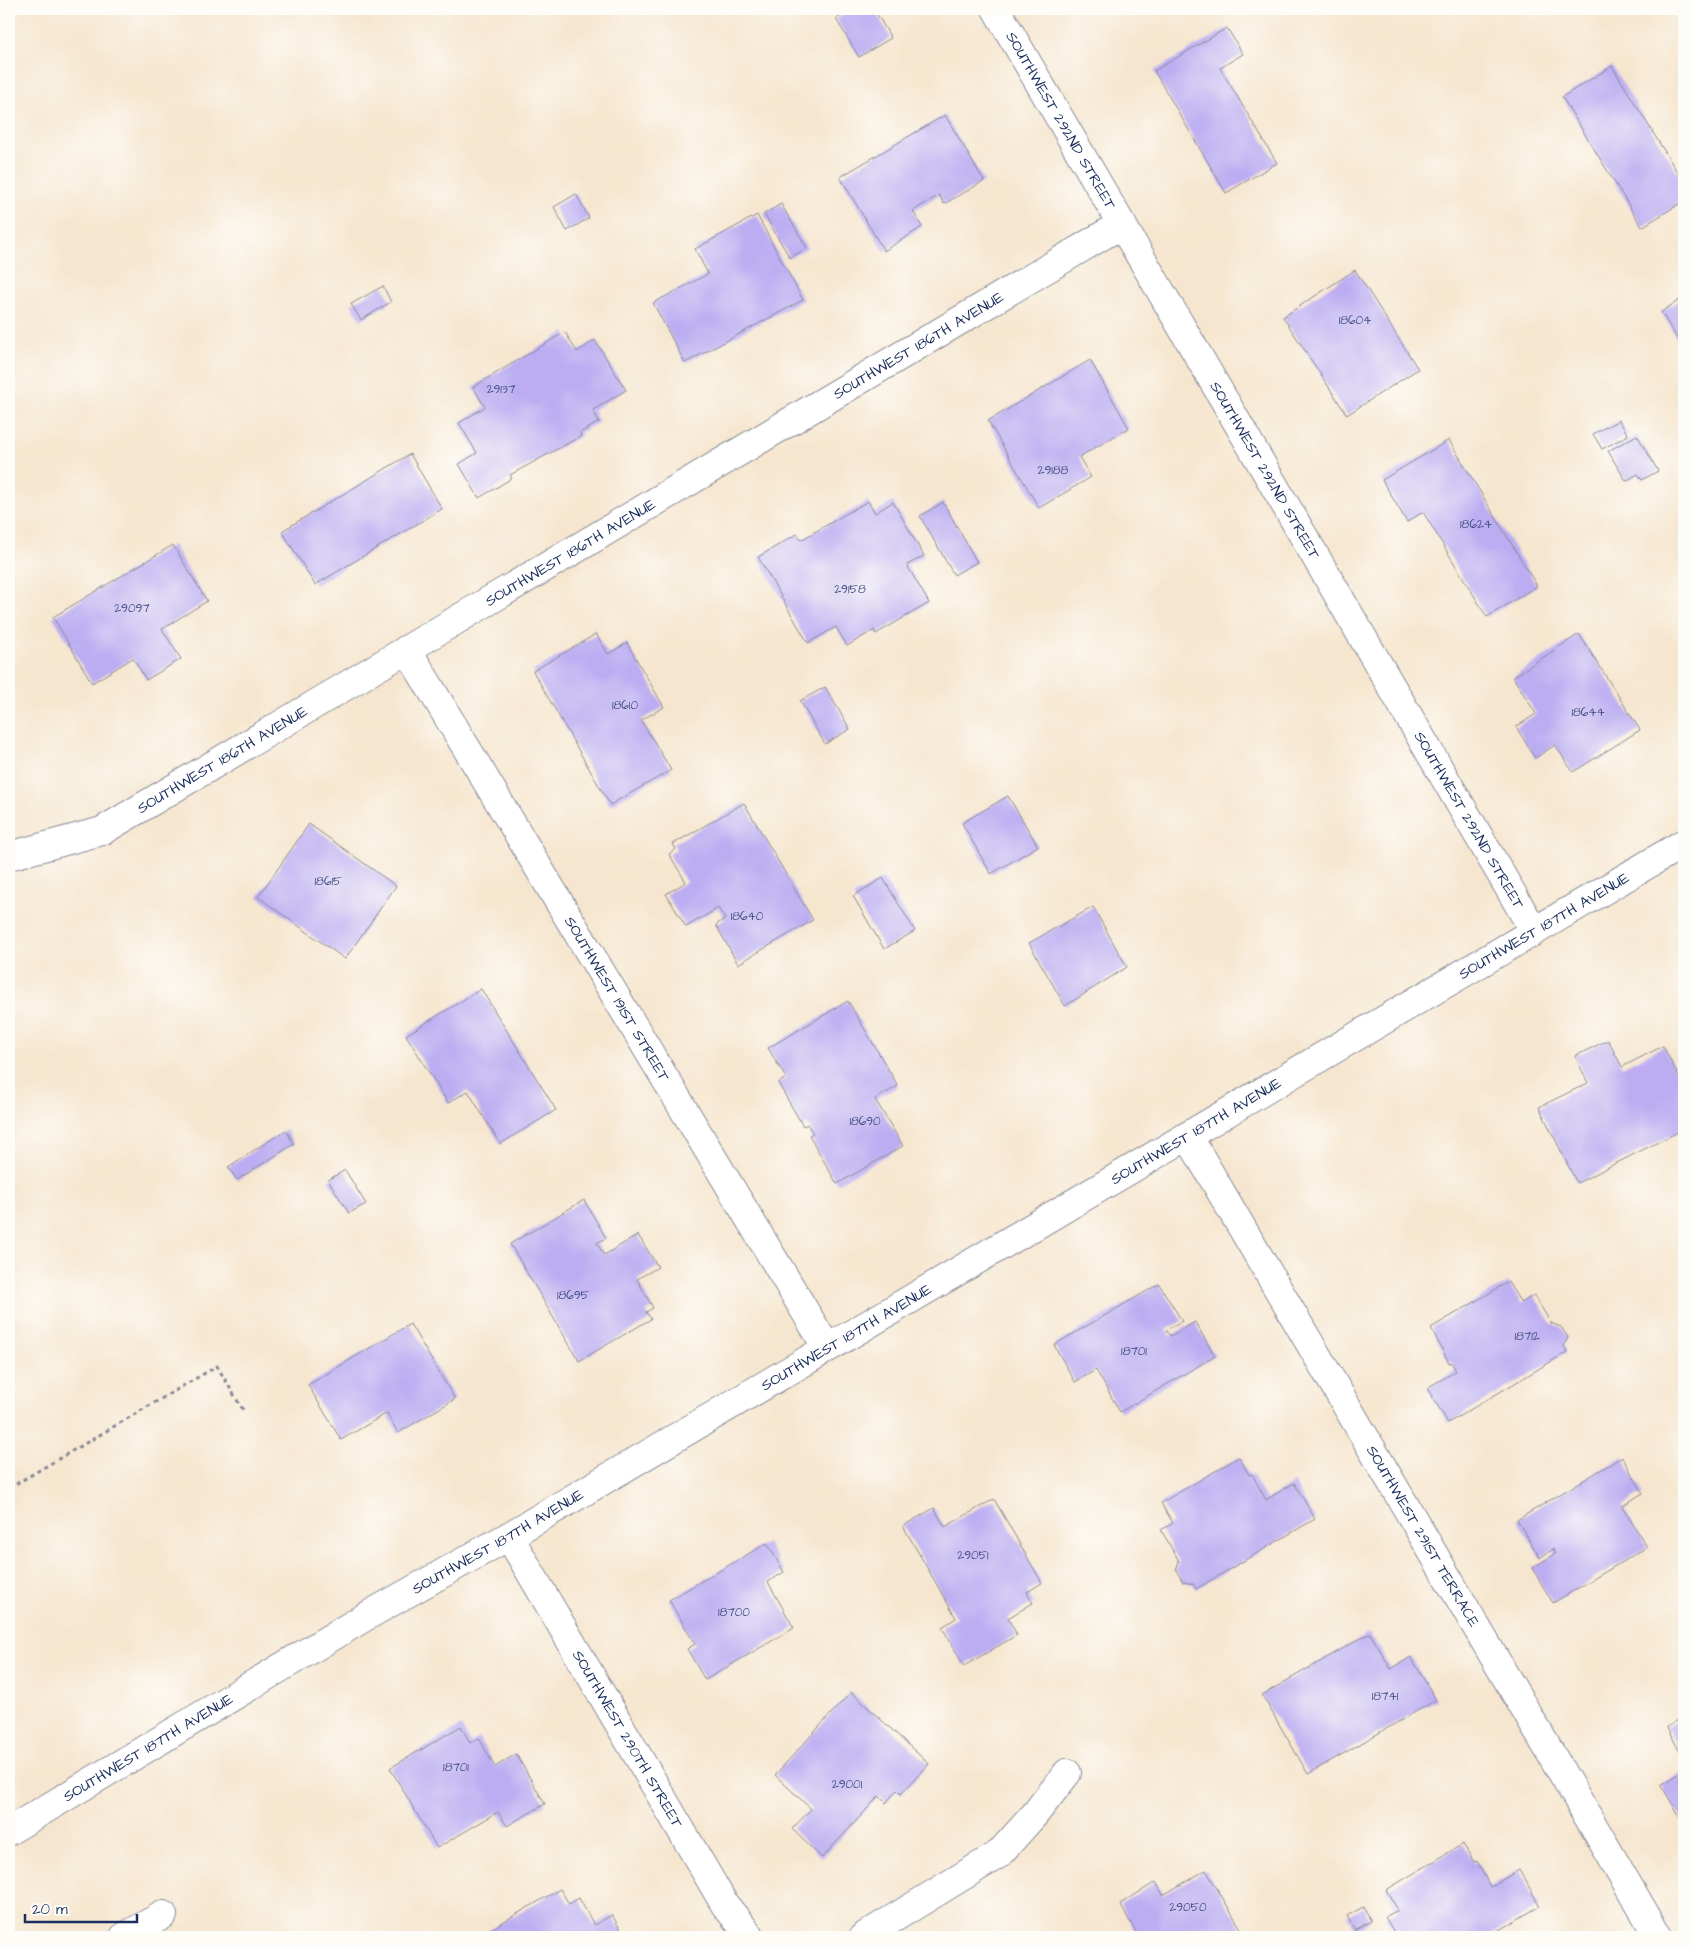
<svg xmlns="http://www.w3.org/2000/svg" width="1693" height="1946" viewBox="0 0 1693 1946" font-family="'Architects Daughter',sans-serif">
<style>
.building{fill:#bcadf2}
.lines{fill:none;stroke-linecap:round;stroke-linejoin:round}
.minor-casing{stroke:#888a96;stroke-width:30}
.path{stroke:#888a96;stroke-width:3;stroke-dasharray:4 4;stroke-linecap:butt}
.minor{stroke:#fff;stroke-width:28}
.labels{text-anchor:middle;dominant-baseline:central;stroke-width:5;stroke-linejoin:round;paint-order:stroke}
.number-label{font-size:12px;fill:#434e83}
.street-label{font-size:15px;fill:#1b2f5e;stroke:#fdfcf7}
</style>
<rect width="100%" height="100%" fill="#fdfcf7"/>
<filter id="ink" filterUnits="userSpaceOnUse"><feTurbulence type="fractalNoise" baseFrequency=".02" numOctaves="2"/><feDisplacementMap in="SourceGraphic" scale="10" xChannelSelector="R" yChannelSelector="G"/><feConvolveMatrix kernelMatrix="1 2 1 2 8 2 1 2 1" color-interpolation-filters="sRGB"/></filter>
<filter id="wash" filterUnits="userSpaceOnUse"><feTurbulence type="fractalNoise" baseFrequency=".0096" numOctaves="4" result="noise"/><feDisplacementMap in="SourceGraphic" scale="20" xChannelSelector="R" yChannelSelector="G"/><feGaussianBlur stdDeviation="1.12" result="paint"/><feColorMatrix in="noise" values="0 0 0 0 0 0 0 0 0 0 0 0 0 0 0 0 0 1.4 0 .05"/><feComposite in="paint" operator="in"/></filter>
<g filter="url(#wash)">
<rect width="100%" height="100%" fill="#f6e6cf"/>
<g id="blocks">
<path class="building" d="M853,9h21l17,29 -32,19 -23,-38z
M1227,28l16,26 -23,14 57,95 -51,30 -72,-122z
M1612,66l72,117v18l-42,26 -80,-130z
M945,115l39,66 -40,23 -5,-9 -26,16 9,16 -38,24 -44,-74z
M576,194l13,24 -22,13 -13,-24z
M781,204l26,44 -17,10 -26,-44z
M757,215l46,85 -118,63 -32,-60 55,-29 -13,-25z
M1355,270l63,99 -71,46 -64,-98z
M383,286l8,16 -30,18 -10,-16z
M1684,297v53l-23,-38z
M565,332l12,20 18,-12 31,50 -33,20 6,12 -19,11 1,3 -71,39 2,3 -33,20 -20,-34 18,-11 -18,-30 26,-16 -12,-20z
M1090,360l39,68 -50,29 12,20 -52,31 -51,-87z
M1619,420l9,15 -26,14 -9,-15z
M1637,435l21,36 -16,9 -4,-6 -12,7 -18,-30z
M1449,440l88,146 -50,31 -64,-105 -16,10 -25,-42z
M410,454l32,55 -127,76 -33,-54z
M868,501l7,12 18,-11 31,54 -17,9 22,38 -53,31 -2,-4 -27,16 -11,-19 -28,16 -50,-86 39,-23 4,6z
M943,502l34,60 -23,13 -34,-59z
M173,545l34,56 -45,28 19,30 -35,21 -13,-22 -41,25 -39,-66z
M596,634l12,20 19,-11 37,64 -23,13 30,50 -61,35 -77,-134z
M1579,634l61,96 -67,42 -18,-27 -20,13 -19,-31 20,-13 -23,-37z
M825,687l25,42 -25,15 -25,-43z
M1008,796l30,50 -47,28 -29,-51z
M744,803l69,117 -75,44 -22,-39 9,-6 -7,-11 -32,19 -20,-33 20,-12 -17,-28 7,-5 -3,-5z
M309,824l87,62 -51,73 -87,-62z
M883,878l32,53 -31,18 -31,-53z
M1093,907l34,60 -62,39 -36,-63z
M481,989l75,121 -56,34 -32,-53 -20,12 -42,-68z
M848,1001l50,85 -23,13 28,47 -66,38 -28,-49 4,-2 -6,-9 -4,2 -25,-43 8,-5 -18,-30z
M1608,1040l14,27 41,-21 21,41v42l-107,54 -38,-76 49,-24 -13,-27z
M286,1130l8,14 -57,36 -9,-13z
M345,1170l21,34 -17,9 -21,-33z
M584,1200l22,38 -9,5 7,12 34,-20 20,32 -21,12 16,29 -7,4 5,7 -72,42 -69,-117z
M1508,1282l13,21 13,-8 17,28 10,4 7,10 -4,9 3,6 -119,71 -21,-35 29,-17 -5,-9 -2,1 -18,-35z
M1159,1284l23,37 -16,9 4,6 25,-14 20,34 -95,56 -24,-42 -21,12 -21,-37z
M410,1324l45,75 -57,34 -11,-20 -46,27 -33,-55z
M1239,1457l10,18 3,-1 14,26 28,-17 21,36 -119,70 -3,-5 -10,-2 -7,-12 3,-9 -18,-31 12,-7 -12,-20z
M1622,1457l21,36 -21,13 25,41 -94,56 -21,-35 23,-14 -2,-5 -13,9 -23,-38z
M994,1499l48,84 -15,9 6,11 -25,15 9,17 -53,31 -22,-39 14,-9 -53,-92 31,-18 11,19z
M767,1543l17,29 -16,10 26,46 -89,52 -18,-31 8,-5 -26,-44z
M1370,1633l21,36 20,-12 25,43 -128,74 -46,-79z
M851,1692l78,72 -28,30 -4,-4 -11,13 -7,-7 -57,62 -30,-29 19,-20 -36,-34z
M1684,1717v43l-17,-33z
M461,1726l9,17 9,-5 16,29 21,-13 29,50 -38,22 -9,-14 -61,36 -47,-80z
M1684,1771v48l-2,1 -21,-35z
M1463,1844l11,18 3,-1 13,26 29,-17 21,36 -53,31h-90l-12,-20 13,-7 -12,-20z
M1206,1870l40,67h-101l-2,-3 -5,2 -18,-32 36,-22 7,13z
M560,1889l9,15 10,-6 15,27 18,-10 13,22h-148z
M1363,1907l8,14 -16,9 -8,-14z"/>
</g>
</g>
<g filter="url(#ink)">
<use href="#blocks" fill-opacity="0" stroke="#888a96" stroke-width="1"/>
<g class="lines">
<defs>
<g id="minor">
<path id="s1" d="M996,9l538,922"/>
<path id="s2" d="M407,649l420,699"/>
<path id="s3" d="M9,856l93,-25 1020,-607"/>
<path id="s4" d="M1188,1136l470,800"/>
<path id="s5" d="M509,1536l216,369 26,32"/>
<path id="s6" d="M9,1831l356,-214 144,-81 1175,-693"/>
<path d="M124,1937l39,-22"/>
<path d="M863,1937l136,-83 36,-40 32,-41"/>
</g>
</defs>
<use href="#minor" class="minor-casing"/>
<path class="path" d="M9,1488l208,-122 26,44"/>
<use href="#minor" class="minor"/>
</g>
</g>
<g class="labels">
<g class="number-label">
<text x="1355" y="320">18604</text>
<text x="501" y="389">29137</text>
<text x="1053" y="470">29188</text>
<text x="1476" y="524">18624</text>
<text x="850" y="589">29158</text>
<text x="132" y="608">29097</text>
<text x="625" y="705">18610</text>
<text x="1588" y="712">18644</text>
<text x="328" y="881">18615</text>
<text x="747" y="916">18640</text>
<text x="865" y="1121">18690</text>
<text x="573" y="1295">18695</text>
<text x="1527" y="1336">18712</text>
<text x="1134" y="1351">18701</text>
<text x="973" y="1555">29051</text>
<text x="734" y="1612">18700</text>
<text x="1385" y="1696">18741</text>
<text x="456" y="1767">18701</text>
<text x="847" y="1784">29001</text>
<text x="1188" y="1907">29050</text>
</g>
<g class="street-label">
<text stroke="none"><textPath href="#s1" startOffset="129">SOUTHWEST 292ND STREET</textPath></text>
<text stroke="none"><textPath href="#s3" startOffset="1046">SOUTHWEST 186TH AVENUE</textPath></text>
<text stroke="none"><textPath href="#s1" startOffset="534">SOUTHWEST 292ND STREET</textPath></text>
<text stroke="none"><textPath href="#s3" startOffset="641">SOUTHWEST 186TH AVENUE</textPath></text>
<text stroke="none"><textPath href="#s3" startOffset="236">SOUTHWEST 186TH AVENUE</textPath></text>
<text stroke="none"><textPath href="#s1" startOffset="939">SOUTHWEST 292ND STREET</textPath></text>
<text stroke="none"><textPath href="#s6" startOffset="1782">SOUTHWEST 187TH AVENUE</textPath></text>
<text stroke="none"><textPath href="#s2" startOffset="408">SOUTHWEST 191ST STREET</textPath></text>
<text stroke="none"><textPath href="#s6" startOffset="1378">SOUTHWEST 187TH AVENUE</textPath></text>
<text stroke="none"><textPath href="#s6" startOffset="972">SOUTHWEST 187TH AVENUE</textPath></text>
<text stroke="none"><textPath href="#s4" startOffset="464">SOUTHWEST 291ST TERRACE</textPath></text>
<text stroke="none"><textPath href="#s6" startOffset="568">SOUTHWEST 187TH AVENUE</textPath></text>
<text stroke="none"><textPath href="#s5" startOffset="235">SOUTHWEST 290TH STREET</textPath></text>
<text stroke="none"><textPath href="#s6" startOffset="162">SOUTHWEST 187TH AVENUE</textPath></text>
</g>
</g>
<rect width="1693" height="1946" fill="none" stroke="#fdfcf7" stroke-width="30"/>
<path d="M25 1914v8h112v-8" fill="none" stroke="#1b2f5e" stroke-width="2.5"/>
<text x="32" y="1914" font-size="15" fill="#1b2f5e" stroke="#fdfcf7" stroke-width="4" paint-order="stroke">20 m</text>
</svg>
